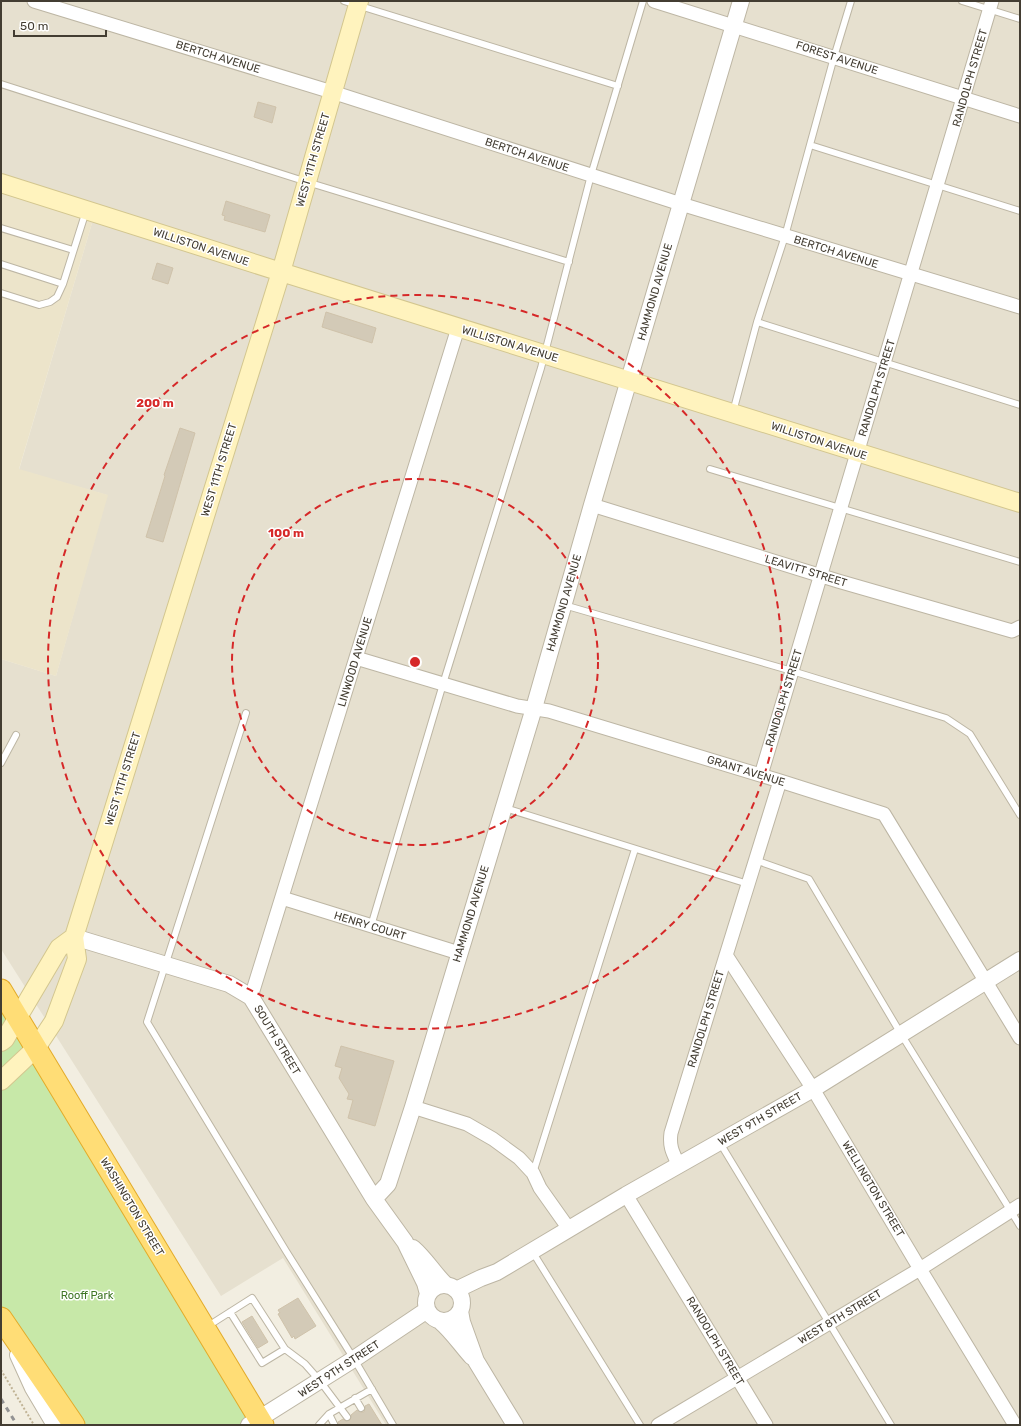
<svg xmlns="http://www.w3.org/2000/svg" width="1021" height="1426" viewBox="0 0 1021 1426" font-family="Rubik,sans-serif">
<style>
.residential{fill:#e6e0cf}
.education{fill:#ece4ca}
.green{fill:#c7e8a8}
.building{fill:#d3cab7;stroke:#cfc2aa}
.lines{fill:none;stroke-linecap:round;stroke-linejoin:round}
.service-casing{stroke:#bdb6a4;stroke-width:8}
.minor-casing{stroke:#bdb6a4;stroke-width:15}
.tertiary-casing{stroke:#bdb6a4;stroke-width:18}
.secondary-casing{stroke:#d3c68f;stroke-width:20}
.trunk-casing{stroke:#e3ab2a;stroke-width:23}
.path{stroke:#c0b395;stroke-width:2;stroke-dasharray:2 2;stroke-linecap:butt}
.service{stroke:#fff;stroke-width:6}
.minor{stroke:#fff;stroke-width:13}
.tertiary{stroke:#fff;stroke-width:16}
.secondary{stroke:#fff3be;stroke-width:18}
.trunk{stroke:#ffdd76;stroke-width:21}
.rail{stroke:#939393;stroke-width:3;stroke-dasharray:5 5;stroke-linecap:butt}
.ring{fill:none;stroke:#d62828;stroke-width:2;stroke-dasharray:7 5}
.labels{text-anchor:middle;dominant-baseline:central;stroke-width:3;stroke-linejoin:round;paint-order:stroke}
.street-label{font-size:11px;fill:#433d32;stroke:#fff}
.park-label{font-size:11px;fill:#3e7624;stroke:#fff}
.centre{fill:#d62828;stroke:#fff;stroke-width:2}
.ring-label{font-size:12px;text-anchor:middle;font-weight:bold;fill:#d62828;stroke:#fff;stroke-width:3;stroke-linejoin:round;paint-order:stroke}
</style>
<rect width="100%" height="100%" fill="#f2eee1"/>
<path class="residential" d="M1,1h1019v1424h-634l-103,-167 -62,38 -220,-347v-290l55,17 51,-181 -88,-25 76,-257 -94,-30z"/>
<path class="education" d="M1,183l94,30 -76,256 89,26 -52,181 -55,-17z"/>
<path class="green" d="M1,990l262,435h-189l-73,-107z"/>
<path class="building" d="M258,102l18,5 -4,16 -18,-6z
M226,201l44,14 -5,17 -41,-12 1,-4 -3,-1z
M157,263l16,5 -5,16 -16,-5z
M326,312l50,16 -4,15 -50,-16z
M180,428l15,5 -32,109 -17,-5 19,-61 -1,-1z
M341,1046l53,15 -19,65 -27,-8 5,-18 -6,-1 2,-5 -10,-16 3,-10 -7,-2z
M298,1298l18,28 -21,13 -1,-3 -2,2 -14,-24 2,-1 -2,-3z
M252,1316l16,26 -10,6 -16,-26z
M369,1404l13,21h-44v-3l5,-3 3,2 4,-1 1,-3v-2l6,-5 4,2h3l1,-4v-2z"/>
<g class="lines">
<defs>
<path id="service" d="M344,1l274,85
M962,1l58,18
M1,84l306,98 262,80
M810,145l210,66
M1,228l72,22
M1,264l62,20
M1,293l38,12 11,-3 7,-5 6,-13 23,-73
M757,322l263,83
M733,412l24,-90 28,-86 49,-179 17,-56
M710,469l310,93
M564,605l228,66 154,47 24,16 50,81
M246,713l-99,309 139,229 68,108 39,66
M1,763l15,-28
M505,808l243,76
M755,860l54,19 92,155 119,192
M371,926l72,-242 98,-316 50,-193 52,-174
M720,1143l171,282
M533,1173l102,-324
M532,1251l108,174
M230,1312l32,51 23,-14
M208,1326l44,-28 33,51 20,15 15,17 27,36
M355,1398l6,10
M329,1414l5,10
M319,1425l10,-11 43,-25"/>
<path id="minor" d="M34,1l298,91 349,112 339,103
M654,1l366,115
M592,505l246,76 174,50 8,-4
M356,658l161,48 32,5 231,70 104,33 136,224
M761,775l231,-774
M282,898l177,55
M726,955l87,134 107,180 95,156
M251,997l207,-669
M413,1107l54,17 26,15 26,19 14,15 7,15 29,41
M679,1166c-6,-13 -10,-19 -8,-33l109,-352
M626,1195l140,230
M658,1425l262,-156 100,-64"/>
<path id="tertiary" d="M74,937l155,47 22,13 123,202 31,43 20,41 3,11
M374,1199l14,-15 25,-77 121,-399 58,-203 149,-504
M413,1248c13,11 21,26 33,37
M426 1303a18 18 0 1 1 36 0a18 18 0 1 1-36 0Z
M456,1290l25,-12 16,-6 129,-77 187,-106 207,-129
M460,1311l2,11 14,39 39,64
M440,1321c12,10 21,24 32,36
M18,1355l15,33 22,37
M249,1425l105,-66 73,-49"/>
<path id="secondary" d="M1,183l280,89 739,231
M1,1042l4,-3 54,-91 15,-11
M1,1081l35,-33 18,-27 23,-62 -3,-22 207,-665 78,-271"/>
<path id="trunk" d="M1,990l262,435
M1,1318l73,107"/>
</defs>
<use href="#service" class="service-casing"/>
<use href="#minor" class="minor-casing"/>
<use href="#tertiary" class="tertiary-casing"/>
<use href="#secondary" class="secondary-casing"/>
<use href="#trunk" class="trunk-casing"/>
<path class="path" d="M1,1370l33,55"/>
<use href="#service" class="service"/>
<use href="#minor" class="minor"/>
<use href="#tertiary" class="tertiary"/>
<use href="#secondary" class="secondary"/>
<use href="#trunk" class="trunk"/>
<path class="rail" d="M1,1399l16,26"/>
</g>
<g class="ring">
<circle cx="415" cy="662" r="183"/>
<circle cx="415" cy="662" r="367"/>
</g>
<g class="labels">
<g class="street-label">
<text transform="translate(218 57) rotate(17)">BERTCH AVENUE</text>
<text transform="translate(837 58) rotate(18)">FOREST AVENUE</text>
<text transform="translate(970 78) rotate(-74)">RANDOLPH STREET</text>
<text transform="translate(527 155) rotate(18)">BERTCH AVENUE</text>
<text transform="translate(313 160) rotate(-74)">WEST 11TH STREET</text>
<text transform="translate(201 247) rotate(18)">WILLISTON AVENUE</text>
<text transform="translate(836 252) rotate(17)">BERTCH AVENUE</text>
<text transform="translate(655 292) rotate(-74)">HAMMOND AVENUE</text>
<text transform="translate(510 344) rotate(17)">WILLISTON AVENUE</text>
<text transform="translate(877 388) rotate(-73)">RANDOLPH STREET</text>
<text transform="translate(819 441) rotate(18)">WILLISTON AVENUE</text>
<text transform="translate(219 470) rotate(-73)">WEST 11TH STREET</text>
<text transform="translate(806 571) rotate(17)">LEAVITT STREET</text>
<text transform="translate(564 603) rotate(-74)">HAMMOND AVENUE</text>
<text transform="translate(355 662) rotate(-73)">LINWOOD AVENUE</text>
<text transform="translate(784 698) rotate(-73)">RANDOLPH STREET</text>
<text transform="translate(746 771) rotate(17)">GRANT AVENUE</text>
<text transform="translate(123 779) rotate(-73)">WEST 11TH STREET</text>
<text transform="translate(471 914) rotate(-73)">HAMMOND AVENUE</text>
<text transform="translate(370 926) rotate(17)">HENRY COURT</text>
<text transform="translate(706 1019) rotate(-73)">RANDOLPH STREET</text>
<text transform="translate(277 1040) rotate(59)">SOUTH STREET</text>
<text transform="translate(760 1119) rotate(-30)">WEST 9TH STREET</text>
<text transform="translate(873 1189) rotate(59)">WELLINGTON STREET</text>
<text transform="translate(132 1207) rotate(59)">WASHINGTON STREET</text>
<text transform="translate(840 1317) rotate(-31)">WEST 8TH STREET</text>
<text transform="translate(715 1341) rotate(59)">RANDOLPH STREET</text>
<text transform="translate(339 1369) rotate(-33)">WEST 9TH STREET</text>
</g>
<g class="park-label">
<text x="87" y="1295">Rooff Park</text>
</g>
</g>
<circle cx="415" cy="662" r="6" class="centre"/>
<g class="ring-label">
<text x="155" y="407">200 m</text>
<text x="286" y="537">100 m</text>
</g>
<rect width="1021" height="1426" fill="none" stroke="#433d32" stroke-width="4"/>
<path d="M14 30v6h92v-6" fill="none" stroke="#433d32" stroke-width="2"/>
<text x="20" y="30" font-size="12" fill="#433d32" stroke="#ffffff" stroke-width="3" paint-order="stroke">50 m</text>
</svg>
